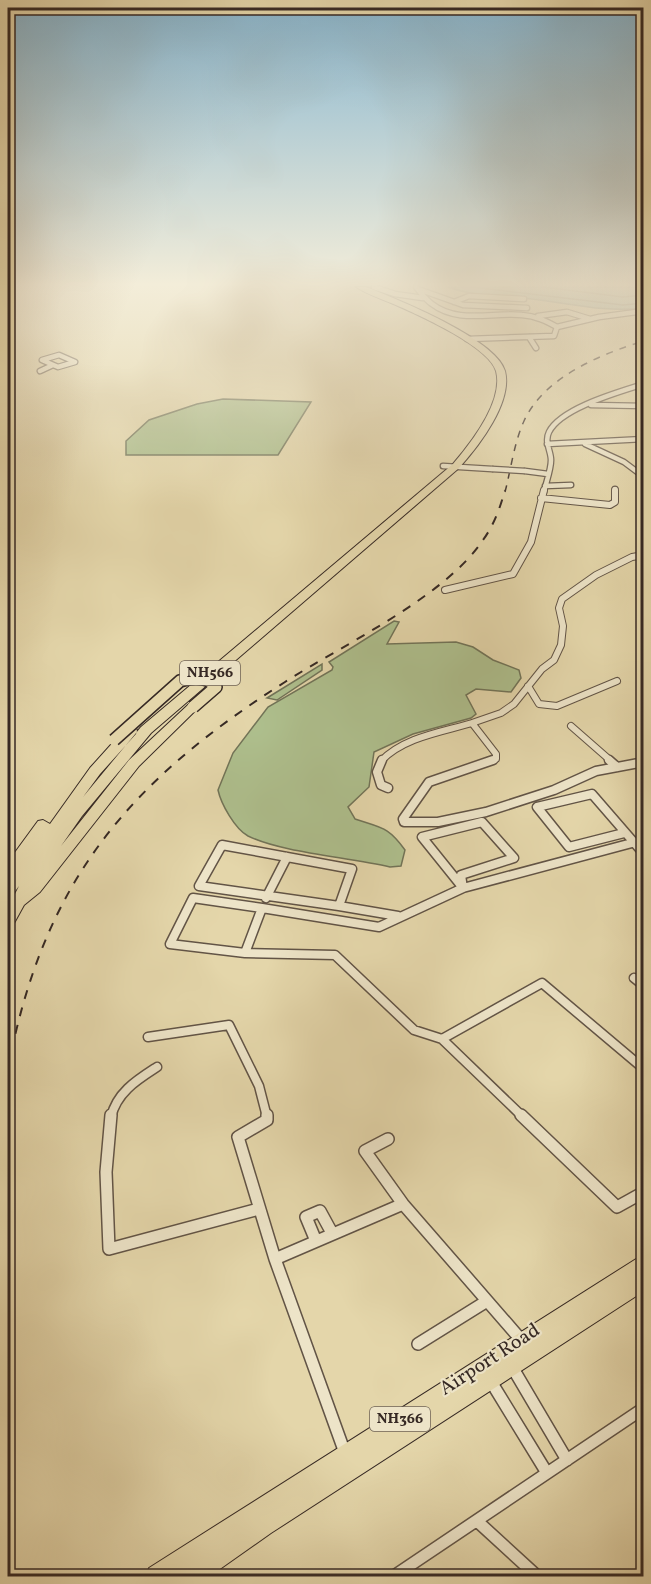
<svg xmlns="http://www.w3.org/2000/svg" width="651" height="1584" viewBox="0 0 651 1584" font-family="Vollkorn,serif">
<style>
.green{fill:#aebf8d;stroke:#727458;stroke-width:1.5}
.water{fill:#95b9ac;stroke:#6f7f76;stroke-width:1.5}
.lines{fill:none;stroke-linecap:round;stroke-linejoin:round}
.shore{stroke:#667168;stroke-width:1.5}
.street-far3-casing{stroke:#625446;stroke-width:7}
.street-far2-casing{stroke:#625446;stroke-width:8}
.street-far1-casing{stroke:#625446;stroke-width:11}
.street-casing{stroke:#625446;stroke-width:14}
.highway-casing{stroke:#362924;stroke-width:2}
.street-far3{stroke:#ede4c8;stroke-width:4.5}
.street-far2{stroke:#ede4c8;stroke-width:6}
.street-far1{stroke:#ede4c8;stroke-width:8}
.street{stroke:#ede4c8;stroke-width:11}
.highway{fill:#e4d6aa;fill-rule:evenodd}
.rail-far1{stroke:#362924;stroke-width:1.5;stroke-dasharray:7 7;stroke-linecap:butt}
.rail{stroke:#362924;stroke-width:2;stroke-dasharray:9 9;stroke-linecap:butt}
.street-bridge-casing{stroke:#625446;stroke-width:7;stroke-linecap:butt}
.highway-bridge-casing{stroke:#362924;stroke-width:14;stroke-linecap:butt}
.street-bridge{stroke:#ede4c8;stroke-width:4.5}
.highway-bridge{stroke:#e4d6aa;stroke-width:11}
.labels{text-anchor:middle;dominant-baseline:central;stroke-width:4.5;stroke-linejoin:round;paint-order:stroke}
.shield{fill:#ede4c8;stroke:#6d6155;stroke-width:1.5}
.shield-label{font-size:15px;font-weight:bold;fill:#362924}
.near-street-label{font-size:20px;fill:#362924;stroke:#ede4c8}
</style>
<rect width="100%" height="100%" fill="#e4d6aa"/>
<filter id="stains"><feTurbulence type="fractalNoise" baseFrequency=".00333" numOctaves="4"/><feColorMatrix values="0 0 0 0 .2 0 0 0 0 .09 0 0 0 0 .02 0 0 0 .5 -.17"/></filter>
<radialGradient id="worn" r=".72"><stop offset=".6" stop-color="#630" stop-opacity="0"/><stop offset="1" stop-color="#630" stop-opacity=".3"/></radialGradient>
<path class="green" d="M223,399l88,3 -33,53h-152v-14l23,-21 48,-16z
M394,621l5,1 -12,22 69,-2 17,5 20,13 26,10 2,8 -10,14 -35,-3 -10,6 10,19 -5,4 -58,16 -39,18 -5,35 -21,20 7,12c26,9 33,7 50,31l-4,16 -11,1c-41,-10 -107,-14 -142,-31 -13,-7 -27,-32 -30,-46l15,-37 35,-46 64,-37 1,-3 -4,-5z
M322,664v6l-45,30 -10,-2z"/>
<path class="water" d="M448,287h195v21c-37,5 -74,-5 -111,-9 -28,-4 -57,-2 -84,-12z"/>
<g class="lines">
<path class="shore" d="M472,287l151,18 21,-2
M543,287l80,10 21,-2"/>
<defs>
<path id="street-far3" d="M374,287l21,7 28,4
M416,287c5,6 10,13 16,17 26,20 60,8 90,11 14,1 24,6 35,12l-3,9 -87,3
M418,289l45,16 64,3
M454,302l15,-6 55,3
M538,316l29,-4 23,7
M557,327l42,-10 45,-6
M529,337l7,11
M59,355l16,7 -17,5 -16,-7z
M40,371l13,-6
M591,405l53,1
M547,444l97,-5
M585,444l39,18 20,15
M443,466l49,3
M525,471l23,3
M545,486l26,-1
M615,489v3
M544,492c2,-10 7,-22 7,-32 0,-9 -7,-18 -2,-28 12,-24 70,-40 95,-48"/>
<path id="street-far2" d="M541,498l69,7 5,-3v-12
M445,590l68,-16 18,-32 13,-52
M528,686l11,18 18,2 60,-25
M571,726l40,35
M381,761c23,-24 61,-29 91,-38
M489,761l7,-2v-5l-24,-31 29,-10 13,-9 28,-35 12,-9 7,-15 2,-19 -4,-18 3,-9 34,-24 36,-18 12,-2"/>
<path id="street-far1" d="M382,760l-5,12 4,13 7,3
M493,760l-64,22 -26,37 1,3h34l48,-10 68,-22 42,-19 48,-9
M609,760l8,7
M482,822l32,36 -53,17 2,13 -41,-51z
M624,833l-55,14 -32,-40 55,-13 52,60
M222,845l130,24 -13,37 -140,-20z
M266,898l21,-41
M339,906l59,10
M245,953l-75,-9 23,-46 69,10
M634,978l10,8
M148,1037l81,-12 30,61 8,31
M442,1039l100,-56 102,86
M111,1117c6,-25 26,-37 46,-50
M523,1117l-81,-78 -28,-9 -79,-75 -90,-2 17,-45 117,19 84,-39 169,-45"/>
<path id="street" d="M111,1115l-5,57 3,77 150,-40
M267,1115v5l-29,17 37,122 70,194
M521,1115l96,92 27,-15
M388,1139l-23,12 38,53 120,138
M316,1241l-10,-24 14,-6 12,22
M275,1259l128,-55
M418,1344l69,-43
M511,1365l56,95
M490,1380l57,93
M477,1521l60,55
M394,1576l250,-168"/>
<path id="highway" d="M356,287h10c31,12 130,52 139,84 8,31 -26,75 -46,97l-308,265 -69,83 -21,30 68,-86 60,-56 4,-1 6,4 -60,59 -99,126 -16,13 -11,20 -5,1v-18l11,-22 -6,8 -5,2v-15l4,-5 -4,1v-15l30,-41 5,-1 7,4 40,-56 36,-40h10l1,3 -1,3 -36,40 -17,23 58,-70 312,-263c18,-21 51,-63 43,-93 -7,-24 -75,-55 -98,-65 -13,-6 -30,-11 -42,-19z
M644,1254v37l-373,242 -61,43h-30v-2l-3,2h-31l3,-8z"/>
</defs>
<use href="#street-far3" class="street-far3-casing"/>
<use href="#street-far2" class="street-far2-casing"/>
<use href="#street-far1" class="street-far1-casing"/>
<use href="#street" class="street-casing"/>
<use href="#highway" class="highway-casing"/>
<use href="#street-far3" class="street-far3"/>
<use href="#street-far2" class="street-far2"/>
<use href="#street-far1" class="street-far1"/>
<use href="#street" class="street"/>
<use href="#highway" class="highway"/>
<path class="rail-far1" d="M505,492c6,-23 9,-49 19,-71 20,-44 77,-67 120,-80"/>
<path class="rail" d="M8,1069c35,-187 120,-287 277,-387 59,-38 160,-85 198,-142 11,-15 17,-32 22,-50"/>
<defs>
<path id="street-bridge" d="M492,469l33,2"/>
<path id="highway-bridge" d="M114,740l66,-59c12,-4 27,-5 36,6l-23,20"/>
</defs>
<use href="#street-bridge" class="street-bridge-casing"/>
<use href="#highway-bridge" class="highway-bridge-casing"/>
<use href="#street-bridge" class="street-bridge"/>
<use href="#highway-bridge" class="highway-bridge"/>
</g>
<linearGradient id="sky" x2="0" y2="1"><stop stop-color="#87b6d0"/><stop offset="0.56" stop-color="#f3edd9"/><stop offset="1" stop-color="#f3edd9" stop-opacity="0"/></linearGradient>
<rect width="651" height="508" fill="url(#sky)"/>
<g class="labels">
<g class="shield">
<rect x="180" y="661" width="60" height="24" rx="4.5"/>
<rect x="370" y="1407" width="60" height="24" rx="4.5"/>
</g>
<g class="shield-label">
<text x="210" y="673">NH566</text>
<text x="400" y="1419">NH366</text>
</g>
<g class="near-street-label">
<text transform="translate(490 1360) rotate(-33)">Airport Road</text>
</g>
</g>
<rect width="651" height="1584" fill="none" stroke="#e4d6aa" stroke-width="30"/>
<rect x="9" y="9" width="633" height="1566" fill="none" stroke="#362924" stroke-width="3"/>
<rect x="15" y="15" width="621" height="1554" fill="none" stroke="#362924" stroke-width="1.5"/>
<rect width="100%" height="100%" filter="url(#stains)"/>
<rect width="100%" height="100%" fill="url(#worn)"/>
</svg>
